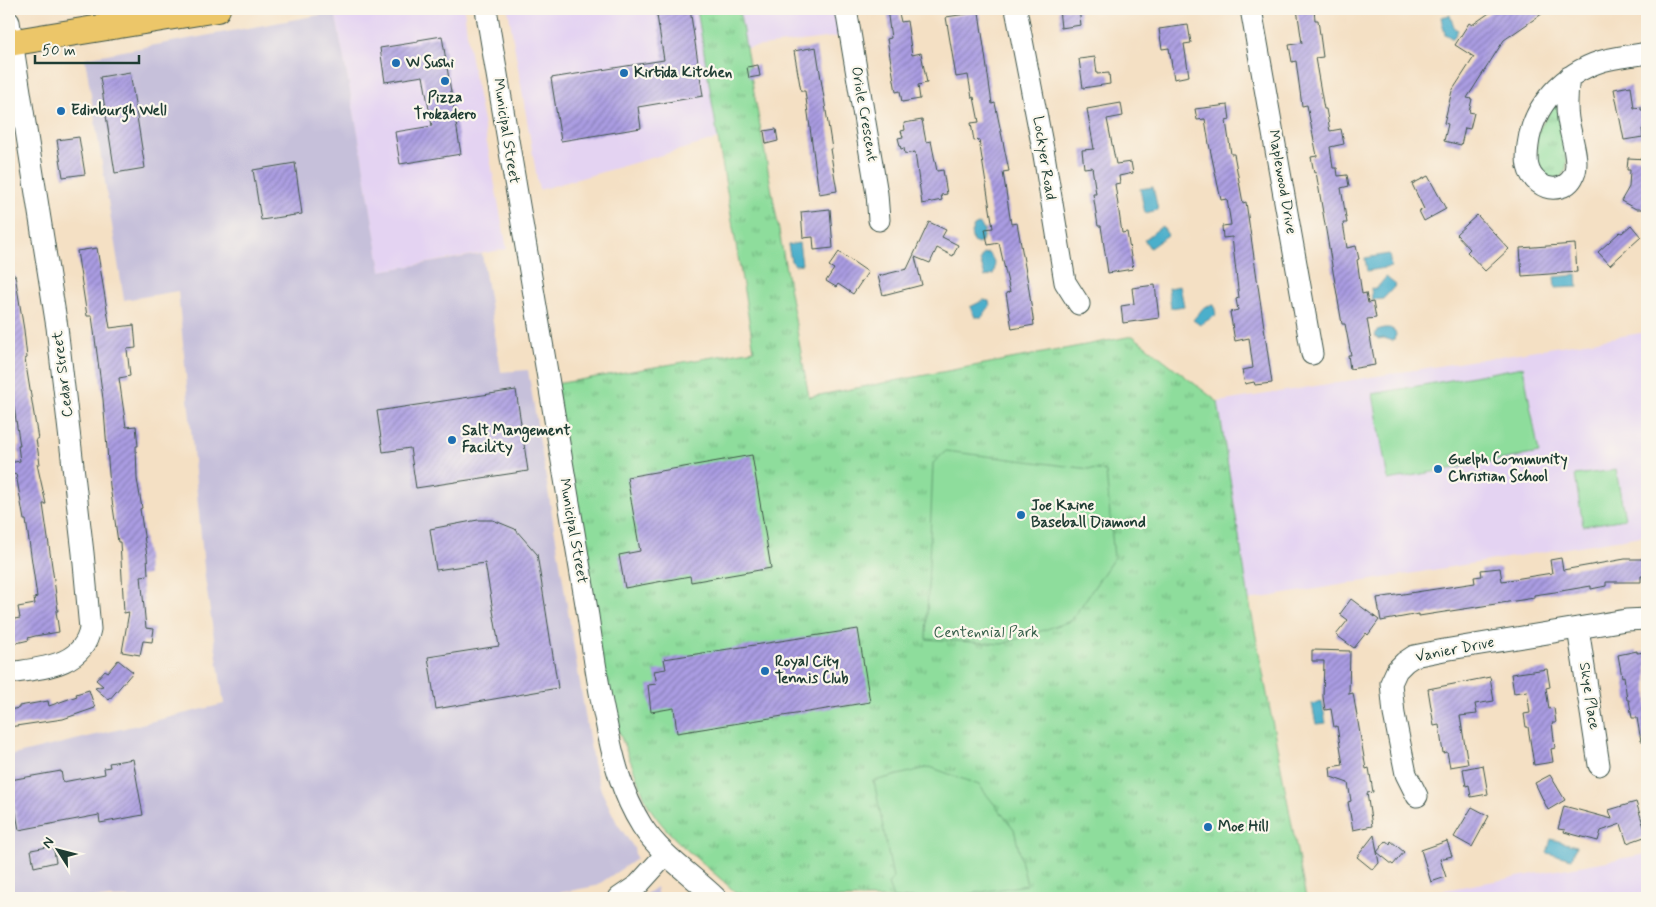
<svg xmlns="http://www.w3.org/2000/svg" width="1656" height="907" viewBox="0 0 1656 907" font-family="Mynerve,sans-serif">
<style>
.built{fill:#e4d3f2}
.industrial{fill:#c6c0da}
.grass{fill:url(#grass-tufts);stroke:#568d68}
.pitch{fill:#8edd9c;stroke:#568d68}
.water{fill:#4cafcb;stroke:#367680}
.building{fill:url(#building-hatch)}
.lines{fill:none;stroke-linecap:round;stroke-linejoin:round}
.minor-casing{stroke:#3f554a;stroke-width:23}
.major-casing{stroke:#3f554a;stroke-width:28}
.minor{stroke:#fff;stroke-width:21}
.major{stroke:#ecc669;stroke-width:26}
.poi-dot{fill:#1f6fb2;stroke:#fbf7ec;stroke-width:2}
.labels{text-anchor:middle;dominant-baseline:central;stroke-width:4.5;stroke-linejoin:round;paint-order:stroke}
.poi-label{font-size:15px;font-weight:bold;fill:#1f3d34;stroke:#fbf7ec;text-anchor:start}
.street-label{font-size:15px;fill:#1f3d34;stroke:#fbf7ec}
.park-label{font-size:15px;fill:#355d49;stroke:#fbf7ec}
</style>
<defs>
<pattern id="grass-tufts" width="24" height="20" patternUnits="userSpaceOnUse" patternTransform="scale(1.25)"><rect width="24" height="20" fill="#8edd9c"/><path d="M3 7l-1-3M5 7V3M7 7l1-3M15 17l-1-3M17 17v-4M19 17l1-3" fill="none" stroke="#73b480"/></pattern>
<pattern id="building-hatch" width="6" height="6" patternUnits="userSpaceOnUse" patternTransform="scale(1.25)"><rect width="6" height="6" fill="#aa9ce2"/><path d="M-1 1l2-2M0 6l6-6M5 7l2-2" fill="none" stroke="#8a80b8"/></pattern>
</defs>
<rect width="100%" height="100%" fill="#fbf7ec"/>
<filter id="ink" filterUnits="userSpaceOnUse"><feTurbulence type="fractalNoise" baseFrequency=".02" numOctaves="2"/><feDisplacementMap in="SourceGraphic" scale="10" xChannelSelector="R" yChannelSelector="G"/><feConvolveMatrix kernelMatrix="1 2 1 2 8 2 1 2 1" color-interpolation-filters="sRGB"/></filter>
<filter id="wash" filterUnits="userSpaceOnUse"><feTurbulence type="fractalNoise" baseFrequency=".0096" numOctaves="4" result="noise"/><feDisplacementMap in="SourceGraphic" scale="20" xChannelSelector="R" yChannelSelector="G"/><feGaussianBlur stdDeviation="1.12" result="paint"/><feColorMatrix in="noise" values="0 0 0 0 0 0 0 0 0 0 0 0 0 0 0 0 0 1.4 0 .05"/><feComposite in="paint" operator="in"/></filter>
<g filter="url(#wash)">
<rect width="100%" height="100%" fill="#f4e0c4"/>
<path class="built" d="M357,9h107l5,39 38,201 -126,22 -23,-138 -23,-121z
M508,9h189l21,130 -179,51z
M739,9h114l4,25 -111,14z
M1647,332v203l-398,65 -31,-198z
M1647,854v44h-248z"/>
<path class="industrial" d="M335,12l23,121 23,138 101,-17 19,118 27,-2 65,392 8,28 16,33 17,25 2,11 -40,27 -65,12h-522v-142l215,-52 -19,-126 -27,-287 -54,9 -39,-242z
M656,887l2,11h-18z"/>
<path class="grass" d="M697,9h42l70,388 324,-61 85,66 31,198 57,298h-565c-31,-32 -72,-56 -94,-95l-60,-152 -31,-267 198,-34 -36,-211z
M1557,100l10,61 -1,9 -8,10 -19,-4 -3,-42z"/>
<path class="pitch" d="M1523,367l16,86 -151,27 -15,-86z
M946,451l160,20 8,87 -43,63 -69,23 -76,-5 7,-176z
M1616,470l9,49 -42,7 -8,-51z
M930,767l49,18 35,44 13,56 -85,13h-49l-5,-14 5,-6 -19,-97z"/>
<path class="water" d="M1450,15l4,13 4,2 -5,9 -8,-5 -4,-17z
M1153,187l5,23 -13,3 -5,-24z
M978,224l3,1 3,6 -2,11 -4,2 -5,-2 -2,-9 3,-7z
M1162,226l6,9 -18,13 -6,-8z
M799,243l3,21 -7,1 -4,-4 -3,-16z
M988,253c6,5 9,14 5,21l-8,3 -5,-17 3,-6z
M1389,254l2,13 -24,4 -2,-13z
M1577,275l1,12 -23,1 -1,-11z
M1386,277l10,8 -13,14 -11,1 -1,-12 5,1z
M1180,286l4,20 -13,2 -3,-20z
M984,300l5,1 1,5 -8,11h-7l-5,-10z
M1214,305l2,10 -16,10 -7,-5 11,-13z
M1384,328h6l5,3 1,4 -3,6 -9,-3 -6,1 -3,-3 2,-6z
M1322,702l4,21 -10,1 -4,-20z
M1551,839l25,7 -4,13 -25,-6z"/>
<g id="blocks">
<path class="building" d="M656,9h34l13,87 -65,11 3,21 -80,13 -10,-63 113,-18z
M887,9h11l3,13 6,-1 5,34 9,-2 6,30 -9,2 2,14 -18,3 -2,-11 -4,1 -9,-53 4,-1z
M1059,9h20l2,16 -20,3z
M1297,9h17l1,11h3l5,37 -8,1 9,51h2l4,22 11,-2 3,15 -14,3 3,21h4l1,8 9,-1 2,11 -8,2 6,35h-4l4,25 9,-2 3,13 -2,1 5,34 4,-1 2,10 5,-1 3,16 -9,1 8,46 -25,4 -2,-14h3l-6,-31h-3l-26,-152 -2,1 -3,-16 6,-1 -10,-51 -5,1 -6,-45 -4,1 -3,-17 13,-2z
M1495,9h54l-45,31 -37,58 5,1 -3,13 5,1 -4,16 -5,-1 -4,17 -17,-4 4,-17 -4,-1 8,-32 22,-34 -19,-12 14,-22 3,2z
M979,12l13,92 3,-1 14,68 -6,1 8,52 6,-1 11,60 6,42 -22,4 -6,-36 4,-1 -11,-49 -11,2 -3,-16 8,-1 -14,-88 -5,1 -3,-18 8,-1 -5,-25 -2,1 -4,-23 -12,2 -10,-60z
M1188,25l3,18 -7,1 5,32 -15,3 -5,-31 -7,1 -3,-20z
M442,36l19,118 -61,10 -5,-32 37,-6 -9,-50 -38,6 -5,-34 38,-6v-2z
M816,47l16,102h-2l7,42 -18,3 -14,-103h-4l-7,-40z
M1095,57l2,17 12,-1 1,11 -27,4 -4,-29z
M758,65l2,11 -11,2 -2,-11z
M130,72l15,96 -30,5 -15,-96z
M1631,86l3,22 7,-1v3h4l2,18 -5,1 1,8 -19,3 -10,-51z
M1121,103l2,13 -16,3 9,45 15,-2 2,11 -14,3 1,7 -5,1 7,49 5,-1 6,37 -25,4 -7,-47h-3l-5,-32h3l-4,-27 -8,1 -2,-18 12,-1 -7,-40z
M1228,105l2,15 -4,1 5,33h3l9,49 3,-1 26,181 -17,2 -1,-3 -9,2 -3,-14 11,-2 -4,-30 -14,3 -5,-29 8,-2 -2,-11 3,-1 -7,-61 -9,1 -1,-12 9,-1 -4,-26 -6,1 -12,-56 -4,-25 -8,1 -2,-11z
M922,120l4,22 5,-1 6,30 6,-1 4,24 -6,1 1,5 -20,4 -7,-52 -10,2 -1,-6 -3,1 -3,-11 5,-1 -2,-6 4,-1 -1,-7z
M776,129l2,12 -12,3 -2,-13z
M79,137l6,37 -22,3 -6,-37z
M1628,158l19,1v50h-11l-15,-8 8,-14 1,-17h-3z
M295,163l7,51 -41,6 -8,-50z
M1428,176l18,33 -22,12 -5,-10 5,-2 -12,-25z
M830,209l3,39 -19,2 -1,-13 -10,1 -2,-26z
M1477,215l32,34 -24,22 -18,-19 3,-3 -14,-15z
M929,222l17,8 -4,7 16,8 -5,11 -16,-8 -7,15 -15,-6 7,28 -39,10 -5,-19 29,-7z
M1631,225l10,12 -31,28 -12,-13 22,-20 2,1z
M1575,244l2,28 -55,4 -2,-28z
M97,248l13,80 24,-3 2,23 -9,1 3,27 -11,2 7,49 10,-1 2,20h-2l1,33 5,29 -2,1 7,47 1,19 -7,1 5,52 8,1 -2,13 -9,-1 -3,14 -18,-3 7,-40 -5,1 -4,-71h-2l-8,-56 -7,-87 -11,-83h-5l-10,-65z
M839,252l29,20 -15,22 -15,-10 -2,3 -10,-6 8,-12 -5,-3z
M15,275l9,55 3,28 -2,1 13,80h-2l4,25h-3l9,40h-3l12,83 3,24h-2l3,21 -24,4 -7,2 1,2 -17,4 -3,-24 11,-2 -2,-11 17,-3 -1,-6 3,-1 -11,-77h-2l-8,-46 -5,1 -2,-12 11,-2 -2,-15h2l-11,-71v-99z
M1155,285l4,33 -36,5 -2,-17 13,-2 -2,-16z
M516,390l12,81 -112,17 -6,-40 -27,4 -6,-41z
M752,455l19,113 -80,14 -1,-6 -65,12 -6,-33 21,-4 -13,-74z
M478,520h15l22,9 22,25 21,134 -122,21 -8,-52 71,-11 -14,-83 -49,7 -6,-41z
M1561,558l2,12 62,-11h22v17h-6v6h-35v4l-15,3v-3l-36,6 -21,3v3l-115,18v-2l-38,7 -4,-23 98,-15 -1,-6 8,-1 -1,-6 19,-2 2,13 50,-8 -2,-13z
M1351,599l28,21 -11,15 -2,-2 -12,15 -18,-13 12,-15 -8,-6z
M858,629l12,73 -193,31 -3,-25 -23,4 -3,-27 9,-1 -3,-13 12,-2 -2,-10z
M1312,650l38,1 -1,43 4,-1 13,76 3,-1 4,24 -6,1 5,33 -19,4 -5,-28 3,-1 -3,-18 -17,-6 -1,-10 13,-2 -6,-39 -3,1 -3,-18 -6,1 -2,-13 1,-36h-12z
M1637,651v2l10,-1v89h-6l-4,-23h-5l-3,-18h-2l-3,-24 -2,1 -4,-22z
M118,660l15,12 -24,28 -14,-12 8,-2 -7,-6 9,-10 3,2z
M1547,669l3,18 -4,1 3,21 5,-1 2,15h-4l3,25 -4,1 2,13 -19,3 -6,-38h-2l-2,-13 6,-1 -3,-22 -13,2 -3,-19z
M1490,677l4,24 -19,3 2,10 -17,2 8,48 -18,3 -3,-15 -4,1 -4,-28 -5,1 -6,-37z
M89,690l6,18 -32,11 -54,8v-17l10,-2v-2l29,-5 1,5 28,-10 -1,-2z
M133,759l10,56 -43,8 -1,-8 -80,15 -9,-50 51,-9 2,11 42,-8 -1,-6 6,-1 -1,-4z
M1483,765l5,29 -17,3 -2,-12 -3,1 -3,-17z
M1550,775l15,25 -17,10 -13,-27z
M1636,802l11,34 -20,7 -6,-19 -20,7 -3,10 -34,-9 1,-2 -7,-1 6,-23 48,13 -3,-9z
M1472,807l17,9 -17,31 -18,-10z
M1374,835l3,17 9,-11 4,3 1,-3 13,11 -11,13 -16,-13 2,11 -6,7 -16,-13z
M1447,841l5,15 -12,3 6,18 -15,5 -10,-32z
M53,846l3,16 -22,5 -3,-17z"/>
</g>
</g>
<g filter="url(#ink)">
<use href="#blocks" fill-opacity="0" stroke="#3f554a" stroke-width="1"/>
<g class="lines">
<defs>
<path id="minor" d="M486,9l102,607c5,36 10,71 18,106 7,37 16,72 36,104 19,29 50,49 74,72
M846,9l31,185 2,26
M1016,9l27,140 22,133 14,22
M1251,9l61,345
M9,22l48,305 26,226 7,76c-7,38 -50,39 -81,44
M1569,77c-2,14 -3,28 -1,42 2,15 11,39 7,53 -5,16 -23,21 -36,11 -13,-10 -13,-23 -11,-38 5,-40 36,-72 74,-84 14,-4 30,-5 45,-8
M1578,628l21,137
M1417,796l-11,-22 -12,-60 -3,-31 6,-13 8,-8 9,-6 30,-6 182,-30 21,-1
M619,898l19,-13 28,-31"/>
<path id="major" d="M9,43l208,-34"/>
</defs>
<use href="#minor" class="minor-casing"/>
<use href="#major" class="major-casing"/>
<use href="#minor" class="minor"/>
<use href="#major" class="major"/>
</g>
</g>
<g class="poi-dot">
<circle cx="396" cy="63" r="5"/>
<circle cx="624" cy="73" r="5"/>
<circle cx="445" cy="81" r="5"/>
<circle cx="61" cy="111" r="5"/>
<circle cx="452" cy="440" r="5"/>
<circle cx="1438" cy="469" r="5"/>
<circle cx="1021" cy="515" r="5"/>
<circle cx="765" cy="671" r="5"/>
<circle cx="1208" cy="827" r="5"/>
</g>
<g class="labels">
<g class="poi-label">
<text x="406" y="63">W Sushi</text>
<text x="634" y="73">Kirtida Kitchen</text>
<text x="445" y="98" text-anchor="middle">Pizza<tspan x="445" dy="17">Trokadero</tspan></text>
<text x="71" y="111">Edinburgh Well</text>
<text x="462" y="431">Salt Mangement<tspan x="462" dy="17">Facility</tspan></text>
<text x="1448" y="460">Guelph Community<tspan x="1448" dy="17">Christian School</tspan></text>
<text x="1031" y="506">Joe Kaine<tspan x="1031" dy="17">Baseball Diamond</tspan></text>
<text x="775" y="662">Royal City<tspan x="775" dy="17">Tennis Club</tspan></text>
<text x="1218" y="827">Moe Hill</text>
</g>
<g class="street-label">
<text transform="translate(864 114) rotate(80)">Oriole Crescent</text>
<text transform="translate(506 131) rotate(81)">Municipal Street</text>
<text transform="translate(1044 158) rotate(81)">Lockyer Road</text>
<text transform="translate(1282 182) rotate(80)">Maplewood Drive</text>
<text transform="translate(63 374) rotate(-97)">Cedar Street</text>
<text transform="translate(573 531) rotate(80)">Municipal Street</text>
<text transform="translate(1455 650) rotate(-11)">Vanier Drive</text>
<text transform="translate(1589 696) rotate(81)">Skye Place</text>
</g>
<g class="park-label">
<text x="986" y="633">Centennial Park</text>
</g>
</g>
<rect width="1656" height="907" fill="none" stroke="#fbf7ec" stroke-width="30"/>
<g transform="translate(58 850) rotate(306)" stroke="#fbf7ec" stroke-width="4" paint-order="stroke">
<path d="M0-4L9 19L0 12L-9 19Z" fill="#1f3d34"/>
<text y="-8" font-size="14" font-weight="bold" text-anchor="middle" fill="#1f3d34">N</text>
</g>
<path d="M35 55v8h104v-8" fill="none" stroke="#1f3d34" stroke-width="2.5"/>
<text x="42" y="55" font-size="15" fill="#1f3d34" stroke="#fbf7ec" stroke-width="4" paint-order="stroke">50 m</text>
</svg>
